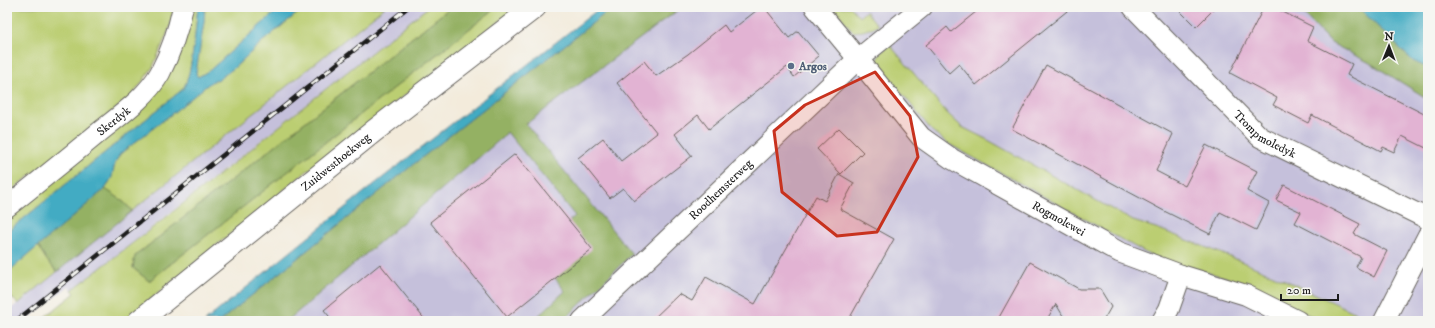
<svg xmlns="http://www.w3.org/2000/svg" width="1435" height="328" viewBox="0 0 1435 328" font-family="'IM FELL DW Pica',serif">
<style>
.industrial{fill:#c5c0db}
.green{fill:#bbce72;stroke:#6c7547}
.forest{fill:#94b164;stroke:#586640}
.water{fill:#43abc3;stroke:#306470}
.building{fill:#e2b3d3}
.lines{fill:none;stroke-linecap:round;stroke-linejoin:round}
.minor-casing{stroke:#67645f;stroke-width:22}
.tertiary-casing{stroke:#67645f;stroke-width:24}
.minor{stroke:#fff;stroke-width:20}
.tertiary{stroke:#fff;stroke-width:22}
.rail-casing{stroke:#1c1c1c;stroke-width:4.5}
.rail{stroke:#f6f6f2;stroke-width:3;stroke-dasharray:9;stroke-linecap:butt}
.marked{fill:#c8321e;fill-opacity:0.2;stroke:#c8321e;stroke-width:3;stroke-linejoin:round}
.service-dot{fill:#5c6f8a;stroke:#f6f6f2;stroke-width:1.5}
.labels{text-anchor:middle;dominant-baseline:central;stroke-width:3;stroke-linejoin:round;paint-order:stroke}
.service-label{font-size:12px;font-weight:bold;fill:#4e5e75;stroke:#f6f6f2;text-anchor:start}
.street-label{font-size:12px;fill:#1c1c1c;stroke:#f6f6f2}
</style>
<rect width="100%" height="100%" fill="#f6f6f2"/>
<filter id="ink" filterUnits="userSpaceOnUse"><feTurbulence type="fractalNoise" baseFrequency=".025" numOctaves="2"/><feDisplacementMap in="SourceGraphic" scale="8" xChannelSelector="R" yChannelSelector="G"/><feConvolveMatrix kernelMatrix="1 2 1 2 8 2 1 2 1" color-interpolation-filters="sRGB"/></filter>
<filter id="wash" filterUnits="userSpaceOnUse"><feTurbulence type="fractalNoise" baseFrequency=".012" numOctaves="4" result="noise"/><feDisplacementMap in="SourceGraphic" scale="16" xChannelSelector="R" yChannelSelector="G"/><feGaussianBlur stdDeviation="0.9" result="paint"/><feColorMatrix in="noise" values="0 0 0 0 0 0 0 0 0 0 0 0 0 0 0 0 0 1.4 0 .05"/><feComposite in="paint" operator="in"/></filter>
<g filter="url(#wash)">
<rect width="100%" height="100%" fill="#f3ebdb"/>
<path class="industrial" d="M385,7h43l-341,272 -15,11 -3,-4 -44,35h-18v-9z
M607,7h821v314h-1216z"/>
<path class="green" d="M7,7h167l-4,20 -17,40 -21,29 -125,98z
M190,7h8c-3,21 -5,66 -15,82l-176,143v-17l138,-112z
M205,7h76l-71,63 -12,7 -1,-1 -1,-3 8,-51z
M305,7h80l-253,204c-7,-9 -17,-16 -27,-22 8,-11 8,-24 15,-35l54,-42 37,-30 6,-2 17,-12 29,-27z
M428,7h23l-316,249 -2,12 16,13 348,-274h21l-212,165 -182,149h-84l35,-28 -3,-3 93,-72z
M833,7h18l8,10 7,-6 12,15 -15,5 -10,1z
M890,45l57,68 15,14 26,13 145,81 26,8 79,31 49,21 80,37 -2,3h-44l-68,-34 -28,-10 -31,-8 -28,-5 -219,-121 -15,-12 -56,-70 5,-9z
M38,246l8,13 11,13 -39,32 -11,-11v-20z"/>
<path class="forest" d="M451,7h46l-348,274 -16,-13 2,-12z
M613,7h69l-156,117 106,130 -69,67h-30l32,-30 -30,-39 40,-36 -68,-84 -4,5 -216,184h-67l190,-154z
M1297,7h61l55,54 15,7v31l-58,-36 -39,-20z
M105,189c10,6 20,13 27,22l-75,61 -11,-13 -8,-13z"/>
<path class="water" d="M198,7h7l-1,15 -8,51 1,3 1,1 12,-7 71,-63h24l-42,34 -29,27 -15,11 -8,3 -37,30 -54,42 -5,9 -3,14 -6,11 -99,85v-41l176,-143c10,-16 12,-61 15,-82z
M601,7h12l-203,160 -190,154h-15l158,-128z
M1358,7h70v61l-15,-7z"/>
<g id="blocks">
<path class="building" d="M761,7h3l25,31 9,-7 21,25 -25,21 -7,-10 -78,62 -11,-14 -23,19 17,22 -58,45 -11,-13 -13,10 -32,-40 25,-20 18,23 36,-28 -40,-50 27,-22 12,15 32,-22 36,-29 5,7z
M982,7h90l-96,78 -17,-21 -10,9 -23,-28 21,-18 4,5z
M1176,7h40l-20,20z
M1264,7h9l40,20 -6,14 45,23 -5,11 81,41v33l-26,-13 -8,16 -11,-5 -2,4 -69,-36 -4,8 -35,-18 4,-7 -47,-25z
M1046,65l127,69 -17,37 29,15 21,-41 51,26 -10,20 22,12 -13,27 -36,-18 -10,22 -44,-22 -154,-83z
M839,128l24,24 -22,22 -24,-25z
M515,154l77,95 -85,68 -77,-95z
M839,174l15,9 -14,26 54,30 -46,82h-197l28,-27 13,7 14,-24 49,27 61,-108 9,5z
M1284,185l76,39 -6,10 33,17 -13,26 -18,-10 5,-10 -66,-34 6,-11 -25,-12z
M1030,262l49,27h21l11,18 -8,14h-37l-10,-17 -10,17h-49z
M380,264l46,57h-93l-9,-11z"/>
</g>
</g>
<g filter="url(#ink)">
<use href="#blocks" fill-opacity="0" stroke="#67645f" stroke-width="1"/>
<g class="lines">
<defs>
<g id="minor">
<path d="M815,7l43,52 64,-52"/>
<path id="s1" d="M1133,7l127,130 168,82"/>
<path id="s2" d="M7,207c30,-24 60,-48 90,-73 22,-18 49,-36 63,-61 11,-21 18,-43 23,-66"/>
<path id="s3" d="M582,321l276,-262 63,78 31,22 167,93 62,23 65,20 52,26"/>
<path d="M1162,321l7,-12 12,-34"/>
<path d="M1384,321l44,-86"/>
</g>
<g id="tertiary">
<path id="s4" d="M139,321l235,-190 161,-124"/>
</g>
</defs>
<use href="#minor" class="minor-casing"/>
<use href="#tertiary" class="tertiary-casing"/>
<use href="#minor" class="minor"/>
<use href="#tertiary" class="tertiary"/>
<defs>
<path id="rail" d="M16,321l392,-314"/>
</defs>
<use href="#rail" class="rail-casing"/>
<use href="#rail" class="rail"/>
</g>
</g>
<path class="marked" d="M875,72l35,44 8,41 -41,75 -40,4 -55,-44 -8,-61 31,-26z"/>
<circle class="service-dot" cx="791" cy="66" r="4"/>
<g class="labels">
<g class="service-label">
<text x="799" y="66">Argos</text>
</g>
<g class="street-label">
<text stroke="none"><textPath href="#s2" startOffset="137">Skerdyk</textPath></text>
<text stroke="none"><textPath href="#s1" startOffset="184">Trompmoledyk</textPath></text>
<text stroke="none"><textPath href="#s4" startOffset="253">Zuidwesthoekweg</textPath></text>
<text stroke="none"><textPath href="#s3" startOffset="191">Roodhemsterweg</textPath></text>
<text stroke="none"><textPath href="#s3" startOffset="641">Rogmolewei</textPath></text>
</g>
</g>
<rect width="1435" height="328" fill="none" stroke="#f6f6f2" stroke-width="24"/>
<g transform="translate(1389 46) rotate(1)" stroke="#f6f6f2" stroke-width="3" paint-order="stroke">
<path d="M0-3L7 15L0 10L-7 15Z" fill="#1c1c1c"/>
<text y="-6" font-size="11" font-weight="bold" text-anchor="middle" fill="#1c1c1c">N</text>
</g>
<path d="M1281 294v6h57v-6" fill="none" stroke="#1c1c1c" stroke-width="2"/>
<text x="1287" y="294" font-size="12" fill="#1c1c1c" stroke="#f6f6f2" stroke-width="3" paint-order="stroke">20 m</text>
</svg>
